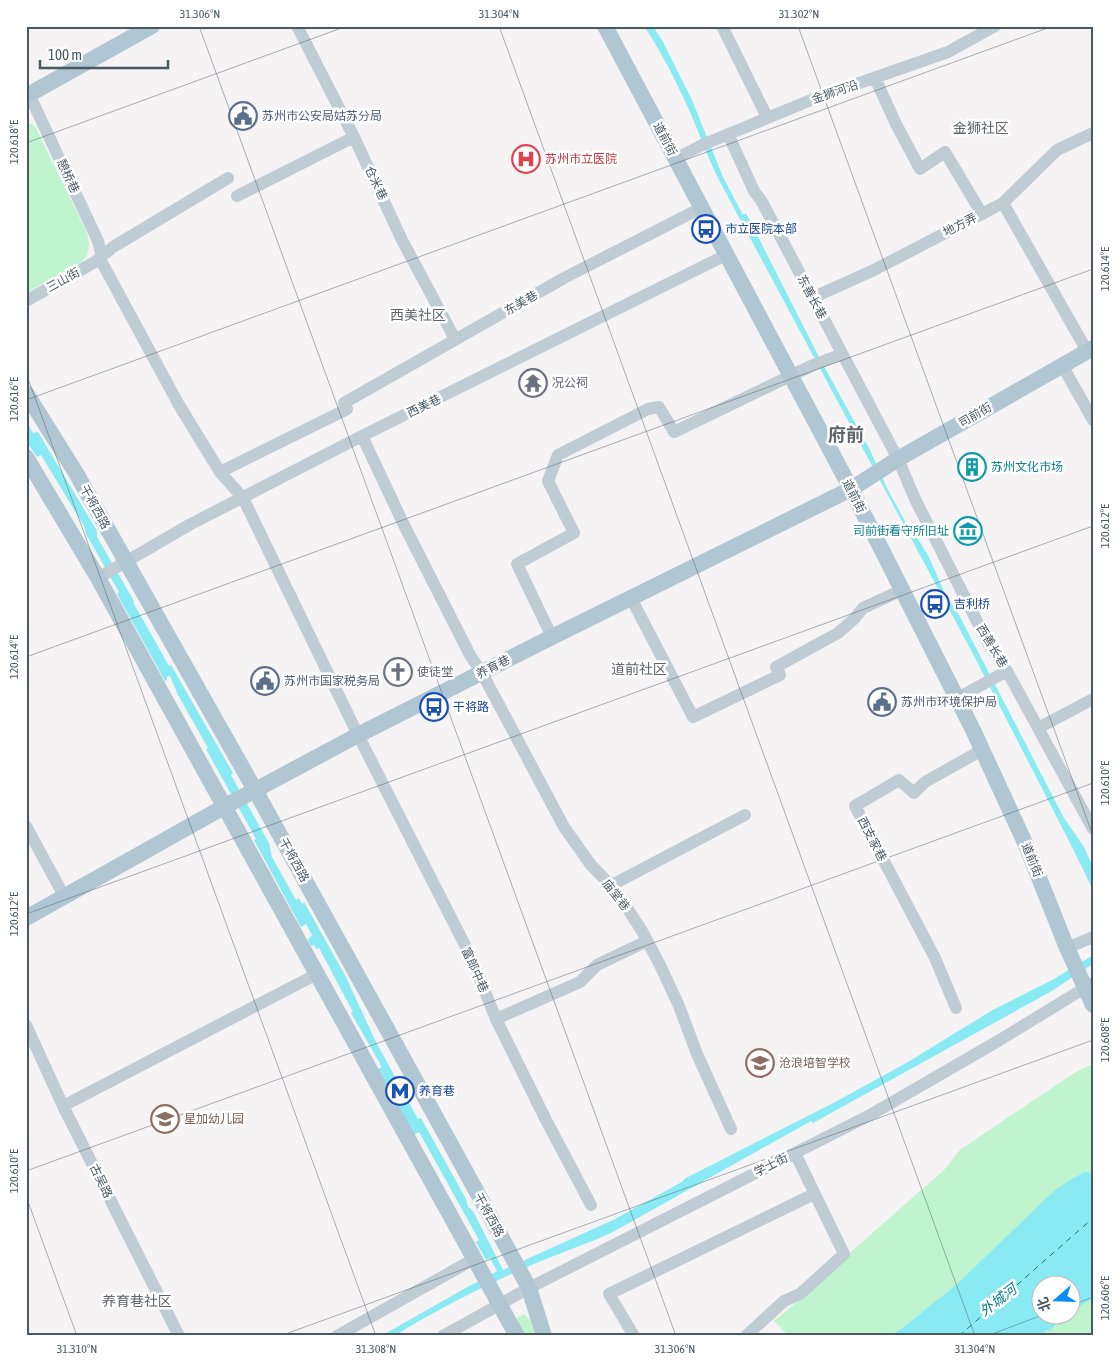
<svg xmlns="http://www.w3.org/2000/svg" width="1119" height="1362" viewBox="0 0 1119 1362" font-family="'Asap Condensed','Noto Sans SC',sans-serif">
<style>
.green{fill:#bff4ce}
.water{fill:#89eaf4}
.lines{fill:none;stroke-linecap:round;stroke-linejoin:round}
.ferry{stroke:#057d89;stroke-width:1;stroke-dasharray:6 5;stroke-linecap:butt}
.minor{stroke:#c0ccd3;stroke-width:12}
.major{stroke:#b1c6d3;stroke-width:16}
.major-bridge{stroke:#b1c6d3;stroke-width:16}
.ticks{fill:none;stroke:#485962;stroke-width:1;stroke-opacity:0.45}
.labels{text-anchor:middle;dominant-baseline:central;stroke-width:5;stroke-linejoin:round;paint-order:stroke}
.street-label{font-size:12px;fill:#485962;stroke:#fff}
.service-label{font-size:12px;fill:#4e5e75;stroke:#fff;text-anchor:start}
.health-label{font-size:12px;fill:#be3a42;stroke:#fff;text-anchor:start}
.transit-label{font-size:12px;fill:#164399;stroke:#fff;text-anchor:start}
.worship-label{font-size:12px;fill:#5b616d;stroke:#fff;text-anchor:start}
.culture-label{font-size:12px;fill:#0d838f;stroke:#fff;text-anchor:start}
.education-label{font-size:12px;fill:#785e54;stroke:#fff;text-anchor:start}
.neighbourhood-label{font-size:14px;fill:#5e6468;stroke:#fff}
.water-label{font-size:14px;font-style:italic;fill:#057d89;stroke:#fff}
.district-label{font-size:18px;font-weight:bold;fill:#5e6468;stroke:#fff}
.neatline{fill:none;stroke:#485962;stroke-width:2}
.ticks-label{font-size:12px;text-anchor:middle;fill:#485962}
</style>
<rect width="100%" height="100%" fill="#f5f3f3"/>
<path class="green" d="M26,123l6,1 4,4 49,101c5,11 6,22 -2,32l-57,32z
M1093,1064v107l-5,2 -2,-2 -18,10 -111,103 -56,45 -13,7h-99l-15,-15 48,-40 29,-29 93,-82 16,-20 114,-77z
M1093,1299v37h-51l4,-6 4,1 11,-15 11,-2v-4z
M524,1314l6,6 6,16h-10l-7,-11 -2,-7z"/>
<path class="water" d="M644,26h9l9,14 30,60 31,77 20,38 3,-2 74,146 50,91 18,40 18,33 6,6 17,28 17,39 13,19 105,203 20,29 9,20v23l-22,-45 -98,-191 -254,-474c-11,-22 -19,-45 -29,-68 -13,-29 -28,-59 -46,-86z
M26,421l7,12 5,-1 59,99v6l37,64 -1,1 36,64 2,-1 62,108 -2,2 38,68 3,14 24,43 3,-2 3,6 2,-2 42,75 29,63 43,79 3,-1 45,81 2,8 5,4 30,59 112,-51 65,-36 6,-5 151,-77 71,-39 83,-51 63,-32 39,-24v9l-43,28 -237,131 -2,-2 -198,111c-28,13 -57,22 -86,35 -46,20 -90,43 -133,69h-13l90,-51 21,-10v-1l5,-3 -7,-13 -4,2 -10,-18 3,-2 -60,-108 -5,3 -36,-66 4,-2 -31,-54 2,-1 -34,-64 -3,1 -2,-4 -3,1 -3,-6 4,-5 -6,-11 -5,3 -47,-87 2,-1 -50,-90 2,-1 -30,-53 -8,-19 -3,1v3l-2,1 -48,-87 2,-2 -33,-58 -2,-8 -43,-71 -4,2 -11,-16z
M1086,1171l2,2 5,-2v128l-21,11v-26h-30v30l22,1 -14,16 -4,-1 -4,6h-154l13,-7 56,-45 95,-91 16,-12z"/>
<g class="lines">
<path class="ferry" d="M959,1336l134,-118"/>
<path class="minor" d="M297,26l57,111 48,103 53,99
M722,26l45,91
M875,78l21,46 24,45 25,-17 37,62
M29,94l69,147 3,12 -1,6
M728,134l26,57 7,9 137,259 17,40 73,144 19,28 86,158
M675,159l27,-14 109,-45 137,-48 47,-26
M237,196l117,-59
M1003,203l84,148
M100,259l79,146 41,67 23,26 115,237 113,222 25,62 50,101 45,85
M812,298l62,-28 129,-67 54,-53 36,-17
M26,301l69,-39 18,-15 115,-69
M1062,365l31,55
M344,403l220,-125 137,-70
M362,436l42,89 66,130 12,18 82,154 27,38 25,26 26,40 18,34 19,41 18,48 34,75
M220,472l127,-63
M98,578l91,-53 173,-89 364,-181
M631,598l62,119 87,-42 -4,-8 62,-34 16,-14 9,-11 39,-18
M552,637l-35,-73 57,-31 -26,-52 10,-26 90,-46 11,-2 15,25 137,-66 31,-12
M965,694l42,-23
M1038,728l55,-29
M26,826l38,70
M610,886l135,-71
M1067,948l26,-11
M956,1008l-21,-50 -80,-152 44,-26 15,13 11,-11 57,-32
M496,1019l84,-37 17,-17 50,-24
M26,1025l37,81 116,230
M63,1106l254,-132
M337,1336l137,-77
M443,1336l86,-48 343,-174 126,-73 95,-58
M634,1336l-25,-42 205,-100
M746,1336l38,-35 16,-7 44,-40 -49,-101"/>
<path class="major" d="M605,26l246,463 122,241 53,115 41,103 26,57
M26,96l126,-70
M26,393l50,80 179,317 200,362 74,136 15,48
M26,457l72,121 419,758
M248,794l110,-59 194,-98 299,-148 47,-30 195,-111
M26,918l205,-115"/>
<path class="major-bridge" d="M231,803l17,-9"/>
</g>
<path class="ticks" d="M199,26l477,1310M499,26l476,1310M798,26l295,810M26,143l321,-117M26,373l350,963M26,400l1027,-374M26,657l1067,-388M26,914l1067,-388M26,1171l1067,-388M26,1196l51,140M1072,1305l21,-8M280,1336l813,-296M987,1336l58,-22"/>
<defs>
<symbol id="civic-ring" viewBox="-11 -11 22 22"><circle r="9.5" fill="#fff" stroke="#5c6f8a" stroke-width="1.5"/><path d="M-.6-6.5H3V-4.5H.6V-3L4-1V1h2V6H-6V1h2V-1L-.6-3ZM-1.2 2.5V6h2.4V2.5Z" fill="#5c6f8a"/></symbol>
<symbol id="hospital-ring" viewBox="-11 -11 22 22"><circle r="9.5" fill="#fff" stroke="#e0444e" stroke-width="1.5"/><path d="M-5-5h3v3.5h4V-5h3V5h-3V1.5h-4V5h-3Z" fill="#e0444e"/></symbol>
<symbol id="bus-ring" viewBox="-11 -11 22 22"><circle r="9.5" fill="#fff" stroke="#1a4fb4" stroke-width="1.5"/><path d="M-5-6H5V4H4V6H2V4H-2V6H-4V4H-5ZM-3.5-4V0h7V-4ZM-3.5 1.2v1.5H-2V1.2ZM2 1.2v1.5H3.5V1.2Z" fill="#1a4fb4"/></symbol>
<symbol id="temple-ring" viewBox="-11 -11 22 22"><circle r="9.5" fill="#fff" stroke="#6b7280" stroke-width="1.5"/><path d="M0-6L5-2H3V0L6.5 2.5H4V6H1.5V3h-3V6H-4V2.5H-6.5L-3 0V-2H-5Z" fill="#6b7280"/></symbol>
<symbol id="building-ring" viewBox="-11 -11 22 22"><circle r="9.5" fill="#fff" stroke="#0f9aa8" stroke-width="1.5"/><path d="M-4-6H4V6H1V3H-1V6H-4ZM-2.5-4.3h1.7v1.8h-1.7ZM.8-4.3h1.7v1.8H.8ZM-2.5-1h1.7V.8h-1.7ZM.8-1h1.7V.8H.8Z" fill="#0f9aa8"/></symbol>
<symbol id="museum-ring" viewBox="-11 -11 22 22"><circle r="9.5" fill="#fff" stroke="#0f9aa8" stroke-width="1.5"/><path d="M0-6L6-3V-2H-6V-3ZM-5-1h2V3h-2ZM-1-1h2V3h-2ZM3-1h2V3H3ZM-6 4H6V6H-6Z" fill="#0f9aa8"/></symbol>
<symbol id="church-ring" viewBox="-11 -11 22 22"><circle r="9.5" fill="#fff" stroke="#6b7280" stroke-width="1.5"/><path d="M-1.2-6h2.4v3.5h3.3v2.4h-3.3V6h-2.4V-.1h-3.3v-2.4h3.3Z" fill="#6b7280"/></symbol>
<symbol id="school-ring" viewBox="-11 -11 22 22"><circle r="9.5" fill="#fff" stroke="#8d6e63" stroke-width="1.5"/><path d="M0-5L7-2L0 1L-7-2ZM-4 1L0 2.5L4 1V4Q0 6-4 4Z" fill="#8d6e63"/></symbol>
<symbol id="metro-ring" viewBox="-11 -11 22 22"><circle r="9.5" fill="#fff" stroke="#1a4fb4" stroke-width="1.5"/><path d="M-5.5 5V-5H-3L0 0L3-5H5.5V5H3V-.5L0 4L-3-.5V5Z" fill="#1a4fb4"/></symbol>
</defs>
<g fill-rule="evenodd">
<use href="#civic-ring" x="227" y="100" width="32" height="32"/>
<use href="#hospital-ring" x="510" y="143" width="32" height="32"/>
<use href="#bus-ring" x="690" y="213" width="32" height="32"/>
<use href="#temple-ring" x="517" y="367" width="32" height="32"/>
<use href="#building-ring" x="956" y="451" width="32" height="32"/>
<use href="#museum-ring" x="952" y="515" width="32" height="32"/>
<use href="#bus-ring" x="919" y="588" width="32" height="32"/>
<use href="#church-ring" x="382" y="656" width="32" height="32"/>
<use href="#civic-ring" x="249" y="665" width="32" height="32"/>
<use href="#civic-ring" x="866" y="686" width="32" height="32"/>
<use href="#bus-ring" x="418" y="691" width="32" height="32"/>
<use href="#school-ring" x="744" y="1047" width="32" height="32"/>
<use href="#metro-ring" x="384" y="1075" width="32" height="32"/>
<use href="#school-ring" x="149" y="1103" width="32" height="32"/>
</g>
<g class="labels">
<g class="street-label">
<text transform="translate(835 92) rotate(-19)">金狮河沿</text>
<text transform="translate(665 139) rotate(62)">道前街</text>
<text transform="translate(68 176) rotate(65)">憩桥巷</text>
<text transform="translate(376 183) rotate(65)">仓米巷</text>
<text transform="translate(960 225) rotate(-27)">地方弄</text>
<text transform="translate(63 280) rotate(-29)">三山街</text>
<text transform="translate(812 297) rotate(62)">东善长巷</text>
<text transform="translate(521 303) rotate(-30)">东美巷</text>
<text transform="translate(424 406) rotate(-26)">西美巷</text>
<text transform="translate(975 415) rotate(-30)">司前街</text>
<text transform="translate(854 496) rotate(63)">道前街</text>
<text transform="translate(95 507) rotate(61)">干将西路</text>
<text transform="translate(992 646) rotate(59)">西善长巷</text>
<text transform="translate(493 667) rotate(-27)">养育巷</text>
<text transform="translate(872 839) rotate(63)">西支家巷</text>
<text transform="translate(294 860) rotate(61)">干将西路</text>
<text transform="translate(1032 860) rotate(68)">道前街</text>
<text transform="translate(616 895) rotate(52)">庙堂巷</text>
<text transform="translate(475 970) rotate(66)">富郎中巷</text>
<text transform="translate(771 1165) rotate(-27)">学士街</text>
<text transform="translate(101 1181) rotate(64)">古吴路</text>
<text transform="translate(489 1215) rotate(61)">干将西路</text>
</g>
<g class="service-label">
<text x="262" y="116">苏州市公安局姑苏分局</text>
<text x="284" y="681">苏州市国家税务局</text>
<text x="901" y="702">苏州市环境保护局</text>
</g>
<g class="health-label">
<text x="545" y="159">苏州市立医院</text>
</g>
<g class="transit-label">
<text x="725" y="229">市立医院本部</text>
<text x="954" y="604">吉利桥</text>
<text x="453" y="707">干将路</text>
<text x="419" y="1091">养育巷</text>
</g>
<g class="worship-label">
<text x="552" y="383">况公祠</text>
<text x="417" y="672">使徒堂</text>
</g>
<g class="culture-label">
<text x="991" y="467">苏州文化市场</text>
<text x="949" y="531" text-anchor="end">司前街看守所旧址</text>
</g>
<g class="education-label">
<text x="779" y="1063">沧浪培智学校</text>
<text x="184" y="1119">星加幼儿园</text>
</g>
<g class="neighbourhood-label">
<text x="981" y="128">金狮社区</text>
<text x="418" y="315">西美社区</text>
<text x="639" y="669">道前社区</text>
<text x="137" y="1301">养育巷社区</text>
</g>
<g class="water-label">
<text transform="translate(998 1300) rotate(-37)">外城河</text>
</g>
<g class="district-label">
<text x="846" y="434">府前</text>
</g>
</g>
<rect width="1119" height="1362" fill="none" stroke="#ffffff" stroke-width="55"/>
<g transform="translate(1056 1300) rotate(250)"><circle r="24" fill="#ffffff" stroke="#b6bdc0"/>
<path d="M0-4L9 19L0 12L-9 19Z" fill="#0c8cf6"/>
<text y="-8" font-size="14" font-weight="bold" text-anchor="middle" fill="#485962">北</text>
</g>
<path d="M40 60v8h128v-8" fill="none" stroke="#485962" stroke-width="2.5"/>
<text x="48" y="60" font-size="15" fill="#485962" stroke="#ffffff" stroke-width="4" paint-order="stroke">100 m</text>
<rect x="28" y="28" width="1064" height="1306" class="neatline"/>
<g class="ticks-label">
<text x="200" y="18">31.306°N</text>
<text x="499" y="18">31.304°N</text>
<text x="799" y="18">31.302°N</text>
<text transform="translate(14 142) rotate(-90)" y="4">120.618°E</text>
<text transform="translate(1105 269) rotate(-90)" y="4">120.614°E</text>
<text transform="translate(14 399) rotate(-90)" y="4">120.616°E</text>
<text transform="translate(1105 526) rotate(-90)" y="4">120.612°E</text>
<text transform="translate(14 657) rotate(-90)" y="4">120.614°E</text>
<text transform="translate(1105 783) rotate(-90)" y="4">120.610°E</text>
<text transform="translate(14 914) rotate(-90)" y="4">120.612°E</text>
<text transform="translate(1105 1040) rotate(-90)" y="4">120.608°E</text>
<text transform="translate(14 1171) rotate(-90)" y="4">120.610°E</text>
<text transform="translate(1105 1298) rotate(-90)" y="4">120.606°E</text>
<text x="77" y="1353">31.310°N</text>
<text x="376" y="1353">31.308°N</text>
<text x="675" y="1353">31.306°N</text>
<text x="975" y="1353">31.304°N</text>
</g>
</svg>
